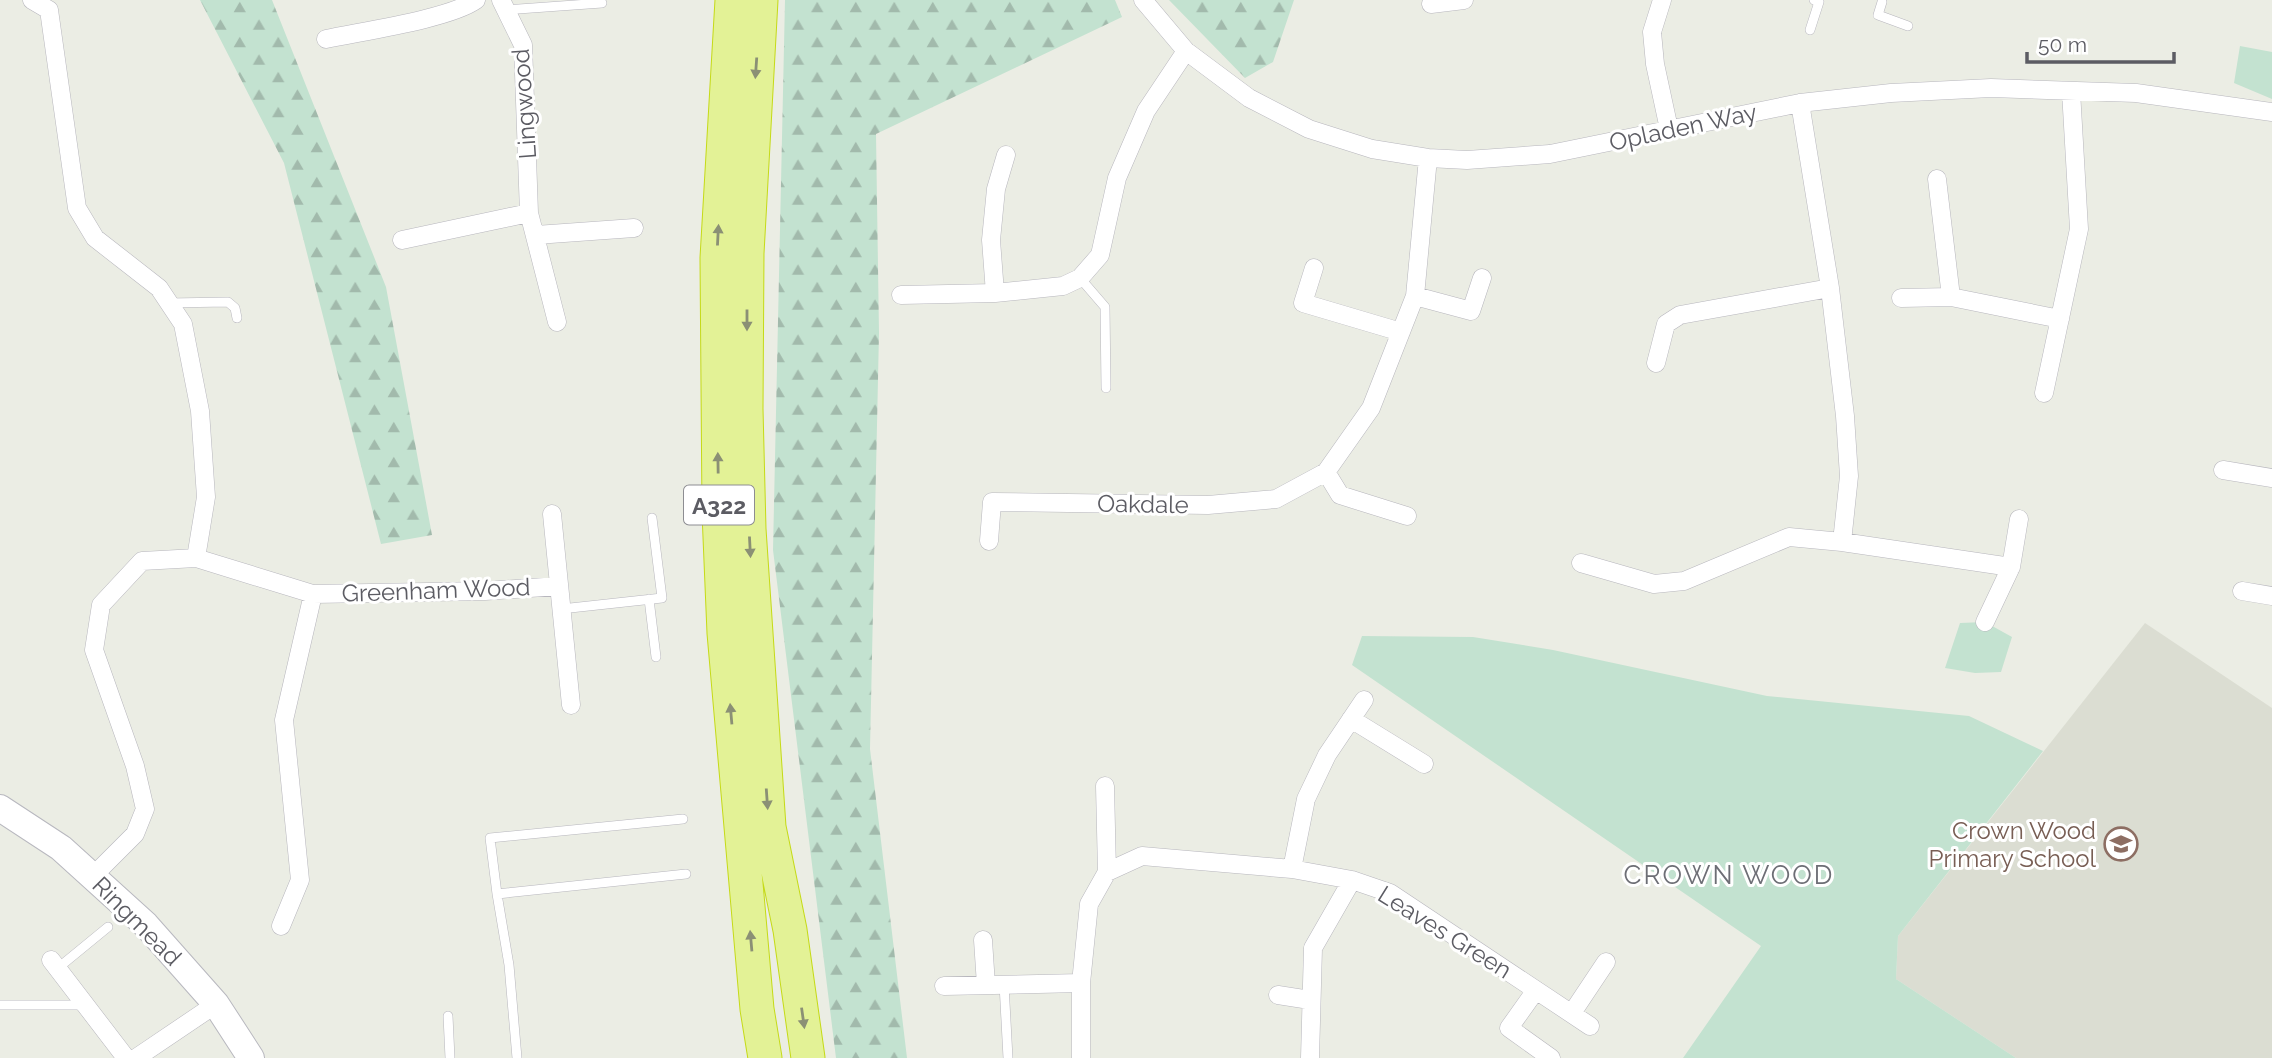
<svg xmlns="http://www.w3.org/2000/svg" width="2272" height="1058" viewBox="0 0 2272 1058" font-family="Raleway,sans-serif">
<style>
.education{fill:#dbddd2}
.green{fill:#c3e2d0}
.forest{fill:url(#forest-firs)}
.lines{fill:none;stroke-linecap:round;stroke-linejoin:round}
.lane-casing{stroke:#b7b6bd;stroke-width:10}
.street-casing{stroke:#b7b6bd;stroke-width:19}
.secondary-casing{stroke:#b8b8bf;stroke-width:28}
.highway-casing{stroke:#c5da17;stroke-width:35}
.lane{stroke:#fff;stroke-width:9}
.street{stroke:#fff;stroke-width:18}
.secondary{stroke:#fff;stroke-width:26}
.highway{stroke:#e3f296;stroke-width:33}
.oneway{fill:#8b9075}
.labels{text-anchor:middle;dominant-baseline:central;stroke-width:6;stroke-linejoin:round;paint-order:stroke}
.shield{fill:#fff;stroke:#8d8d92;stroke-width:2}
.shield-label{font-size:23px;font-weight:bold;fill:#5c5c63}
.street-label{font-size:24px;fill:#5c5c63;stroke:#fff}
.education-label{font-size:24px;fill:#785e54;stroke:#fff;text-anchor:end}
.neighbourhood-label{font-size:26px;letter-spacing:2px;fill:#6d6e75;stroke:#fff}
</style>
<defs>
<pattern id="forest-firs" width="22" height="20" patternUnits="userSpaceOnUse" patternTransform="scale(1.75)"><rect width="22" height="20" fill="#c3e2d0"/><path d="M5 1l3.5 6h-7zM16 11l3.5 6h-7z" fill="#a2baac"/></pattern>
</defs>
<rect width="100%" height="100%" fill="#ebede4"/>
<path class="education" d="M2145,623l127,85v350h-256l-120,-79 2,-43z"/>
<path class="green" d="M2240,46l32,6v47l-38,-16z
M1985,622l27,15 -11,35 -26,1 -30,-5 15,-45z
M1362,636l111,1 80,13 214,46 202,20 74,35 -145,185 -2,43 120,79h-333l78,-112 -409,-281z"/>
<path class="forest" d="M200,0h72l114,287 46,248 -51,9 -97,-381z
M785,0h330l7,17 -246,117 3,199 -9,416 37,309h-71l-63,-508z
M1169,0h125l-21,62 -28,16z"/>
<g class="lines">
<defs>
<path id="lane" d="M1882,2l-4,13 30,11
M506,10l96,-7
M1810,30l9,-28 -5,-2
M1080,278l25,29 1,81
M169,303l59,-1 7,6 2,10
M649,599l7,58
M561,609l101,-11 -10,-80
M497,894l189,-20
M58,968l50,-41
M1004,984l4,74
M0,1005h84
M448,1016l2,42
M517,1058l-8,-93 -12,-71 -7,-56 193,-19"/>
<path id="street" d="M32,0l17,10 28,198 18,30 64,50 24,36 17,87 6,86 -10,61
M501,0l22,45 6,168 28,109
M1143,0l43,51 63,47 60,31 63,20 56,9 39,2 83,-6 250,-51 91,-10 100,-5 145,5 136,19
M1662,0l-10,32 3,32 14,65
M1431,4l33,-4
M326,39c37,-8 123,-20 150,-39
M1800,103l30,185 15,128 4,60 -7,66
M1937,179l14,118
M536,235l98,-7
M402,240l127,-27
M1314,268l-11,35 98,29
M995,293l-4,-53 5,-51 10,-34
M901,295l94,-2 68,-7 17,-8 20,-23 17,-77 29,-67 40,-60
M1415,296l56,15 11,-33
M1901,298l50,-1 109,22
M1656,363l10,-39 14,-9 150,-27
M2044,393l35,-164 -8,-138
M2223,470l49,8
M1326,472l14,23 67,21
M552,514l19,191
M989,541l3,-39 216,3 68,-6 50,-27 45,-64 44,-112 13,-138
M1581,563l73,21 30,-3 105,-44 53,5 169,25
M2242,591l30,5
M1985,622l26,-55 8,-48
M1351,719l73,45
M1105,786l2,86
M1292,869l14,-70 21,-44 37,-55
M93,876l42,-42 10,-25 -10,-43 -41,-116 7,-45 41,-44 54,-3 117,36 172,-3 74,-5
M281,926l19,-46 -16,-160 29,-126
M983,940l3,45
M51,960l75,98
M944,986l137,-3
M1536,990l-27,38 42,30
M1278,995l32,5
M1572,1013l34,-51
M136,1058l80,-54
M1081,1058v-75l8,-79 18,-32 35,-16 150,13 60,11 38,13 200,133
M1310,1058l3,-110 39,-68"/>
<path id="secondary" d="M0,808l61,40 85,77 70,79 35,54"/>
<path id="highway" d="M732,0l-15,258 2,255 5,120 33,376 8,49
M761,0l-14,253 -1,156 3,120 20,298 21,103 18,128"/>
</defs>
<use href="#lane" class="lane-casing"/>
<use href="#street" class="street-casing"/>
<use href="#secondary" class="secondary-casing"/>
<use href="#highway" class="highway-casing"/>
<use href="#lane" class="lane"/>
<use href="#street" class="street"/>
<use href="#secondary" class="secondary"/>
<use href="#highway" class="highway"/>
</g>
<defs><path id="oneway-solid" d="M-6-.8H1V-3.2L6.5 0L1 3.2V.8H-6Z" transform="scale(1.75)"/></defs>
<g class="oneway">
<use href="#oneway-solid" transform="translate(756 68) rotate(94)"/>
<use href="#oneway-solid" transform="translate(718 235) rotate(-87)"/>
<use href="#oneway-solid" transform="translate(747 320) rotate(90)"/>
<use href="#oneway-solid" transform="translate(718 463) rotate(-91)"/>
<use href="#oneway-solid" transform="translate(750 547) rotate(87)"/>
<use href="#oneway-solid" transform="translate(731 714) rotate(-95)"/>
<use href="#oneway-solid" transform="translate(767 799) rotate(86)"/>
<use href="#oneway-solid" transform="translate(751 941) rotate(-95)"/>
<use href="#oneway-solid" transform="translate(803 1018) rotate(82)"/>
</g>
<defs>
<symbol id="school-ring" viewBox="-11 -11 22 22"><circle r="9.5" fill="#fff" stroke="#8d6e63" stroke-width="1.5"/><path d="M0-5L7-2L0 1L-7-2ZM-4 1L0 2.5L4 1V4Q0 6-4 4Z" fill="#8d6e63"/></symbol>
</defs>
<g fill-rule="evenodd">
<use href="#school-ring" x="2102" y="825" width="38" height="38"/>
</g>
<g class="labels">
<rect class="shield" x="684" y="485.5" width="70" height="39" rx="5"/>
<g class="shield-label">
<text x="719" y="505">A322</text>
</g>
<g class="street-label">
<text transform="translate(524 104) rotate(-94)">Lingwood</text>
<text transform="translate(1683 127) rotate(-12)">Opladen Way</text>
<text transform="translate(1143 504) rotate(1)">Oakdale</text>
<text transform="translate(436 590) rotate(-2)">Greenham Wood</text>
<text transform="translate(137 921) rotate(45)">Ringmead</text>
<text transform="translate(1445 932) rotate(32)">Leaves Green</text>
</g>
<g class="education-label">
<text x="2096" y="830">Crown Wood<tspan x="2096" dy="28">Primary School</tspan></text>
</g>
<g class="neighbourhood-label">
<text x="1729" y="875">CROWN WOOD</text>
</g>
</g>
<path d="M2027 52v10h147v-10" fill="none" stroke="#5c5c63" stroke-width="3.5"/>
<text x="2038" y="52" font-size="21" fill="#5c5c63" stroke="#ffffff" stroke-width="5" paint-order="stroke">50 m</text>
</svg>
